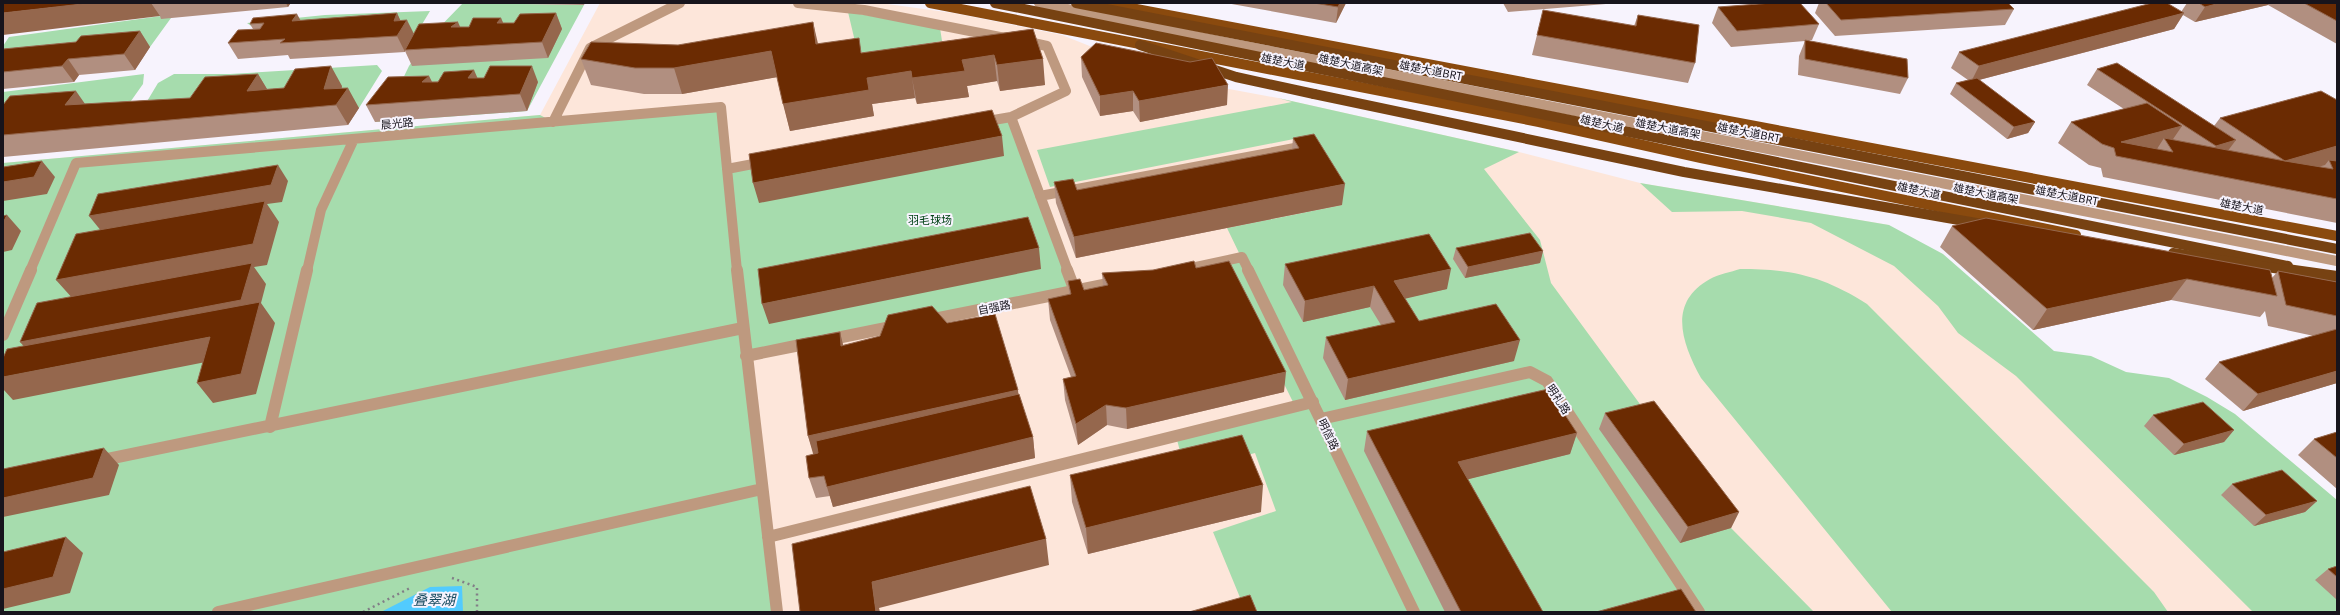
<svg xmlns="http://www.w3.org/2000/svg" width="2340" height="615" viewBox="0 0 2340 615" font-family="'Noto Sans','Noto Sans SC',sans-serif">
<style>
.education{fill:#fde6da}
.green{fill:#a6dcad}
.water{fill:#52cbfe}
.lines{fill:none;stroke-linecap:round;stroke-linejoin:round}
.path{stroke:#827e87;stroke-width:2.5;stroke-dasharray:2 3.5;stroke-linecap:butt}
.service{stroke:#be997f;stroke-width:10}
.minor-far1{stroke:#be997f;stroke-width:10}
.minor{stroke:#be997f;stroke-width:12}
.primary{stroke:#8a4a0e;stroke-width:10}
.trunk{stroke:#774212;stroke-width:10}
.trunk-bridge-far1{stroke:#774212;stroke-width:10}
.trunk-bridge{stroke:#774212;stroke-width:12}
.wall{fill:#b18f80}
.shaded-wall{fill:#95674d}
.building{fill:#6b2b02;stroke:#95674d}
.labels{text-anchor:middle;dominant-baseline:central;stroke-width:4;stroke-linejoin:round;paint-order:stroke}
.street-label{font-size:11px;fill:#17141c;stroke:#f7f3fd}
.park-label{font-size:11px;fill:#004115;stroke:#f7f3fd}
.near-water-label{font-size:14px;font-style:italic;fill:#174a5f;stroke:#f7f3fd}
</style>
<rect width="100%" height="100%" fill="#f7f3fd"/>
<path class="education" d="M600,3h280l73,10 109,22 108,43 108,20 241,54 121,31 249,42 415,387h-2301v-449l537,-48z"/>
<path class="green" d="M463,3l121,2 -57,106 -152,11 21,-29 13,-27 18,-26z
M430,11l-15,25 -153,-2 -15,-11 78,-8z
M848,12l92,16 2,13 -77,13 -8,-4z
M161,16l10,2 -21,29 -58,5 -89,13v-19l6,-9z
M377,65l5,6 -23,37 -23,1 6,-23 -196,17 12,-20 16,-9h56z
M144,74l-1,10 -17,24 -123,26v-42z
M1278,98l241,54 -35,17 56,71 11,43 180,245 83,84h-568l-33,-80 63,-21 -21,-58 -42,11 -32,-9 -5,-19 119,-30 -72,-145 18,-4 -14,-29 115,-23 -28,-70 -264,52 -13,-37 255,-48z
M721,107l6,61 284,-51 64,174 -329,65 31,256h-774v-449l537,-48 13,7z
M1640,183l249,42 54,29 111,97 37,5 35,16 43,6 38,19 28,17 102,86v112h-84l-237,-236 -58,-43 -20,-27 -44,-40 -83,-43 -69,-12 -70,1z
M1740,269c51,0 83,7 127,35l287,288 14,20h-276l-191,-234c-19,-35 -34,-75 9,-99 9,-5 21,-7 30,-10z"/>
<path class="water" d="M462,586l1,26h-82l49,-25z"/>
<g class="lines">
<path class="path" d="M452,578l25,9v25
M363,612l47,-24"/>
<path class="service" d="M1039,3l185,39 1113,219"/>
<path class="minor-far1" d="M798,3l66,7 141,28
M1011,117l55,-26 -19,-45 -23,-5
M553,122l37,-74 90,-45
M982,122l29,-5 57,154
M727,169l37,-7
M1040,196l265,-50
M1182,270l60,-13 7,14
M30,271l46,-108 645,-56 16,164
M307,271l14,-61 33,-71"/>
<path class="minor" d="M737,270l40,342
M1067,270l8,21
M1248,270l166,342
M929,320l189,-38
M3,335l28,-65
M827,340l69,-14
M746,356l64,-13
M1321,419l209,-47 17,9 152,231
M270,427l37,-157
M98,461l645,-133
M768,537l545,-135
M218,612l544,-123"/>
<path class="primary" d="M930,3l609,119 162,36 375,77
M1105,3l1232,233"/>
<path class="trunk" d="M995,3l1293,263
M1076,3l1261,246
M1140,45l96,32 78,17"/>
<path class="trunk-bridge-far1" d="M1314,94l370,78 298,52
M2173,253l121,18"/>
<path class="trunk-bridge" d="M2287,270l50,7"/>
</g>
<path class="wall" d="M3,3h296l-9,1 -2,3 -127,12 -1,-3z
M471,3h114l-1,2z
M1226,3h120l-10,20z
M1503,3h115l-110,9z
M1819,3h189l6,6 -9,16 -170,11 -20,-23z
M2187,3h150v41l-69,-39 -73,17 -12,-7 -9,14 -195,51 56,42 -7,11 -21,6 -57,-45 6,-11 12,-3 -17,-12 8,-16 222,-40z
M1718,7l101,17 -7,16h-4l100,38 -8,16 -102,-19 1,-19 6,-15 -74,6 -19,-24z
M397,13l3,7 14,14 46,-7h9l32,-9 2,5h11l42,-10 6,16 -14,29 -136,8 -7,-15v1l-115,7 -2,-4 -50,4 -10,-16 25,-14 -3,-5z
M1638,15l57,48 -7,20 -156,-28 5,-20 97,-9z
M1033,29l12,56 -45,6 -3,-10 -30,5 2,11 -52,7 -2,-6 -43,6 2,12 -84,15 -13,-54 -95,17h-38l-53,-9 -10,-26 97,-14 140,-1 41,-6 2,15z
M140,31l10,16 -15,23 -56,5 -5,7 -71,7v-40l73,-7z
M1081,57l146,48 -87,17 -7,-11 -33,5 -18,-39z
M2097,69l117,57 6,-8 117,-18v123l-234,-46 -2,-9 -12,-3 -31,-22 13,-21 53,-13 -37,-24z
M258,74l9,15 75,-3v2l17,20 -11,17 -345,32v-52l82,-1 105,-6z
M429,76l3,6 46,-4 60,4 -11,29 -152,11 -9,-17z
M1293,138l49,67 -266,53 -20,-55 -2,-21 23,8 215,-40z
M1952,226l320,52 6,-7 59,11v101l-94,28 -38,-32 14,-17 95,-26 -46,-10 -3,-15 -5,6 -89,-17 -138,30 -93,-83z
M1456,248l87,3 -3,12 -75,15 -12,-19z
M1285,264l162,25 -42,9 14,23 95,40 -169,39 -22,-42 3,-21 55,-12 -11,-18 -67,15 -20,-37z
M1196,268l88,124 -157,37 -20,-4 -29,20 -13,-45 -2,-21 8,-2 -21,-57 -2,-21 21,-5 -1,-13 16,9 19,-4 -1,-13z
M947,323l71,67v4l15,43 2,21 -202,49 -3,-11 -14,2 -7,-20 5,-24 -6,-18 32,-104 3,13z
M1605,413l134,99 -8,16 -51,15 -81,-114z
M2153,415l81,15 -10,12 -50,13 -30,-29z
M1367,431l210,2 -7,21 -102,25 75,133h-98l-81,-161z
M2337,432v57l-39,-34 16,-16z
M1070,475l191,37 -173,42 -16,-52z
M2232,484l85,17 -12,11 -51,14 -33,-31z
M2337,566v34l-22,-20 13,-11z"/>
<path class="shaded-wall" d="M91,3h60l9,13 -157,19v-22z
M286,3h4v1l-2,3z
M1340,3h6l-10,20 2,-16z
M2220,3h49l-1,2 -73,17 10,-15z
M397,13l6,13 4,-6 8,16 -10,14v2l-8,-16 -3,-15z
M556,13l6,16 -14,29 -6,-16z
M2184,13l-10,16 -203,53 8,-16z
M297,14l9,16 -14,-9z
M501,18l7,16 -11,-11z
M458,22l7,16 -14,-11z
M813,22l6,26 -3,-4z
M140,31l10,16 -15,23 -11,-16z
M771,51l7,26 -96,17 -8,-26z
M994,55l3,26 -30,5 2,11 -52,7 -5,-26 50,-18z
M68,59l11,16 -5,7 -12,-16z
M1043,59l2,26 -45,6 -3,-26z
M331,66l11,20 -4,16 10,-14 11,20 -11,17 -12,-20 -12,-16z
M532,66l6,16 -11,29 -7,-17z
M474,70l7,16 -13,-8z
M911,71l4,27 -43,6 2,12 -84,15 -7,-27 84,-26z
M258,74l12,20 -23,-3z
M429,76l8,16 -15,-10z
M1228,85l-1,20 -87,17 -1,-21z
M76,91l14,20 -25,-6z
M1133,91v20l-33,5v-20z
M2035,122l-7,11 -21,6 7,-12z
M2182,126l-13,19 -5,-7 -7,11 -36,-7z
M1002,136l2,20 -245,47 -6,-20z
M2236,140l-12,16 -20,6 12,-16z
M2337,146v16l-8,-2 -4,5 -56,16 16,-20z
M42,161l13,16 -8,17 -44,7v-19z
M278,165l10,16 -6,21 -15,2 12,18 -12,43 -13,2 12,17 -5,19 14,20 -19,71 -43,9 -16,-20 58,-62 -216,42 -19,-21 54,-42 -18,-20 46,-48 -13,-16z
M1345,184l-3,21 -266,53 -2,-21z
M7,215l14,16 -9,19 -9,2v-29z
M1039,248l2,21 -272,55 -7,-20z
M1543,251l-3,12 -75,15 3,-11z
M1451,269l-4,20 -56,13 3,-21z
M2187,279l-16,21 -138,30 14,-21z
M1374,286l-4,21 -67,15 2,-21z
M840,332l5,21 -4,-7z
M210,337l16,21 -213,42 -10,-11v-12z
M1520,340l-6,21 -169,39 3,-21z
M2337,371v12l-94,28 15,-17z
M1286,372l-2,20 -157,37 -1,-21z
M1018,390l2,21 -206,46 -6,-21z
M1106,405l1,20 -29,20 -2,-21z
M2234,430l-10,12 -50,13 10,-11z
M1577,433l-7,21 -117,29 5,-21z
M1033,437l2,21 -202,49 -6,-20z
M104,448l15,17 -10,30 -106,22v-19z
M1263,485l-2,27 -173,42 -2,-26z
M2317,501l-12,11 -51,14 12,-11z
M1739,512l-8,16 -51,15 8,-16z
M66,537l17,16 -13,40 -67,16v-20z
M1046,539l3,26 -170,43 1,4h-4l-4,-30z"/>
<path class="building" d="M3,3h88l-88,10z
M1314,3h26l-2,4z
M1772,3h28l19,21 -82,7 -19,-24z
M1826,3h182l6,6 -173,11z
M2152,3h15l17,10 -205,53 -20,-14z
M2199,3h21l-15,4z
M2304,3h33v18z
M1543,10l93,16 2,-11 61,10 -4,38 -158,-28z
M397,13l-3,8 13,-1 -10,16 -117,7 5,-4 -57,4 10,-13 22,-1 4,-6 -14,1 3,-6 44,-4 -5,7z
M556,13l-14,29 -137,8 14,-26 39,-2 -7,5h18l4,-9h28l-4,5h17l6,-9z
M813,22l3,22 43,-6 2,15 172,-24 10,30 -46,6 -3,-10 -32,5 3,11 -53,7 -1,-7 -44,7 2,12 -86,14 -12,-53 -97,17h-39l-54,-9 10,-17 87,3z
M140,31l-16,23 -56,5 -6,7 -59,6v-23l73,-7 5,-6z
M1805,40l102,19 1,19 -103,-19z
M1096,43l94,19 22,-4 16,27 -89,16 -6,-10 -33,5 -19,-39z
M2117,63l119,77 -20,6 -119,-77z
M331,66l-7,23 24,-1 -12,17 -333,30v-30l7,-9 66,-5 -11,14 125,-7 15,-21 53,-3 -11,17 37,-3 11,-19z
M490,66h42l-12,28 -154,11 22,-28 41,-1 -7,6h16l6,-10 30,-2 -6,8h16z
M1977,78l58,44 -21,5 -58,-44z
M2321,91l16,9v46l-52,15 48,8 -4,-9 8,1v38l-221,-43 -2,-8 -12,-4 -31,-22 76,-19 35,23 -61,16 52,10 -9,-14 121,23 -65,-43z
M992,110l10,26 -249,47 -4,-29z
M1314,134l31,50 -271,53 -20,-55 19,-3 4,11 222,-42 -6,-10z
M42,161l-8,16 -31,5v-15z
M278,165l-7,20 -182,31 9,-22z
M265,201l-12,43 -197,36 20,-46z
M7,215l-4,8v-7z
M1028,217l11,31 -277,56 -4,-35z
M1986,218l284,52 7,26 -90,-17 -140,30 -95,-83z
M1530,233l13,18 -75,16 -12,-19z
M1429,234l22,35 -57,12 25,40 77,-17 24,36 -172,39 -22,-42 69,-15 -21,-36 -69,15 -20,-37z
M1194,261l2,7 33,-7 57,111 -160,36 -20,-3 -30,19 -13,-45 13,-3 -28,-77 23,-5 -3,-13 12,-2 4,11 24,-5 -6,-12 51,-3z
M252,263l-11,37 -221,42 17,-39z
M2278,271l59,11v34l-51,-11z
M260,302l-19,72 -44,9 13,-46 -207,40v-19l4,-9z
M932,306l15,17 48,-9 23,76 -210,46 -12,-96 44,-8 1,14 39,-10 8,-21z
M2337,329v42l-79,23 -39,-32z
M1548,389l29,44 -119,29 85,150h-82l-94,-181z
M1019,394l14,43 -206,50 -3,-11 -15,2 -3,-22 12,-3 -2,-12z
M1654,401l85,111 -51,15 -83,-114z
M2203,402l31,28 -50,14 -31,-29z
M2337,432v26l-23,-19z
M1242,435l21,50 -177,43 -16,-53z
M104,448l-11,30 -90,20v-29z
M2282,470l35,31 -51,14 -34,-31z
M1030,486l16,53 -174,43 4,30h-76l-8,-68z
M66,537l-13,40 -50,12v-37z
M2337,566v11l-9,-8z
M1681,589l15,23h-100z
M1250,595l7,17h-68z"/>
<g class="labels">
<g class="street-label">
<text transform="translate(1283 61) rotate(11)">雄楚大道</text>
<text transform="translate(1351 64) rotate(12)">雄楚大道高架</text>
<text transform="translate(1431 70) rotate(11)">雄楚大道BRT</text>
<text transform="translate(397 123) rotate(-5)">晨光路</text>
<text transform="translate(1602 123) rotate(13)">雄楚大道</text>
<text transform="translate(1668 128) rotate(11)">雄楚大道高架</text>
<text transform="translate(1749 132) rotate(11)">雄楚大道BRT</text>
<text transform="translate(1919 190) rotate(12)">雄楚大道</text>
<text transform="translate(1986 193) rotate(11)">雄楚大道高架</text>
<text transform="translate(2067 195) rotate(11)">雄楚大道BRT</text>
<text transform="translate(2242 206) rotate(11)">雄楚大道</text>
<text transform="translate(994 307) rotate(-11)">自强路</text>
<text transform="translate(1559 399) rotate(57)">明礼路</text>
<text transform="translate(1329 434) rotate(64)">明信路</text>
</g>
<g class="park-label">
<text x="930" y="219">羽毛球场</text>
</g>
<g class="near-water-label">
<text x="434" y="599">叠翠湖</text>
</g>
</g>
<rect width="2340" height="615" fill="none" stroke="#17141c" stroke-width="8"/>
</svg>
